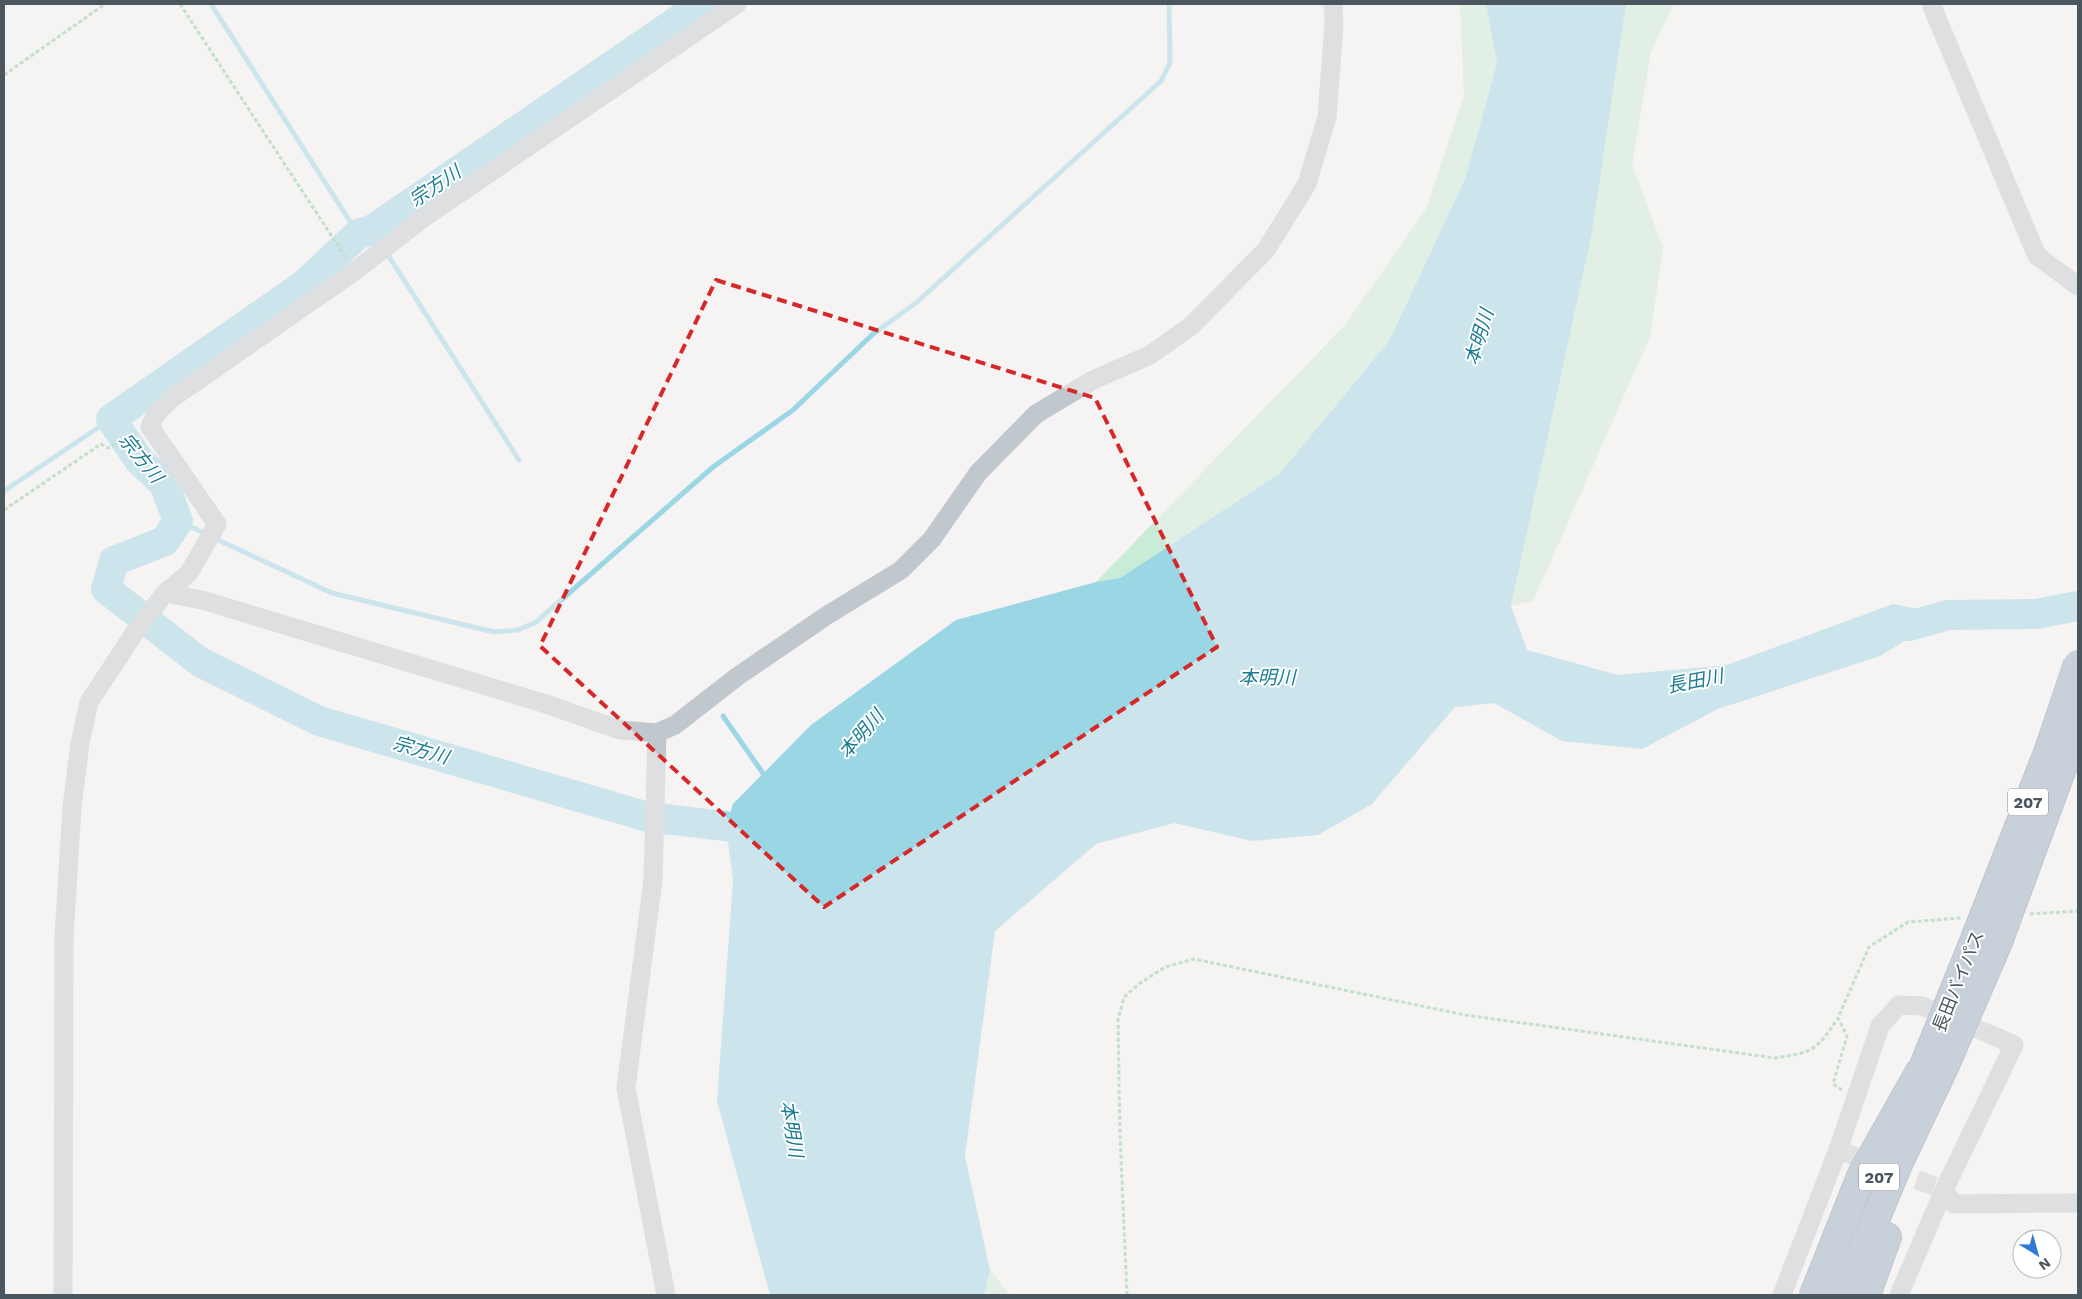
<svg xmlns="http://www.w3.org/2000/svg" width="2082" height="1299" viewBox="0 0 2082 1299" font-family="'Work Sans','Noto Sans JP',sans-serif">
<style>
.green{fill:#c8ecd5}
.water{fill:#9ad6e4}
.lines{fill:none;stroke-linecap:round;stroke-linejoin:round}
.stream{stroke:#9ad6e4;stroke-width:5}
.river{stroke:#9ad6e4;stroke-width:30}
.street-tunnel{stroke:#cbccce;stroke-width:19;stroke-dasharray:19 9;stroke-linecap:butt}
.highway-casing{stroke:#7c91a7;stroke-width:30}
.path{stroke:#83c7a4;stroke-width:3;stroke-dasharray:4 2.5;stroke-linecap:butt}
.street{stroke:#c0c7cd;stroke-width:19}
.highway{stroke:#91a6bb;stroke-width:28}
.highway-bridge-casing{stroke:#7c91a7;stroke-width:30;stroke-linecap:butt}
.highway-bridge{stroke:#91a6bb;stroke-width:28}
.marked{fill:none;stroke:#d62828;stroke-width:4;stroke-dasharray:10 6;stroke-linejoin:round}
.labels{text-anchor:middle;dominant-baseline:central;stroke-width:4;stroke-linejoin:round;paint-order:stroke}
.shield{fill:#fff;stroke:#82898e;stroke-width:1}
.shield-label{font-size:16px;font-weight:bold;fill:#4c565e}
.street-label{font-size:18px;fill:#4c565e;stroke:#fff}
.water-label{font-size:19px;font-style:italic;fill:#1c7c93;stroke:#fff}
</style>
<rect width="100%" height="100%" fill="#f5f3f3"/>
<path class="green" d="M1460,4h26l11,59 -32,116 -76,162 -109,132 -160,105 -24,4 249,-257 81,-116 38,-114z
M1626,4h48l-23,48 -19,113 31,83 -13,89 -117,264 -22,5 81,-373z
M990,1270l20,25h-26z"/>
<path class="water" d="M1486,4h140l-34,229 -81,373 16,44 91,25 109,-10 166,-61 55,11 -68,41 -162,53 -76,40 -80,-8 -68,-38 -39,4 -83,97 -54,31 -66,6 -78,-18 -78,21 -101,87 -30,225 25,114 -6,25h-214l-53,-194 16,-221 -7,-53 7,-23 78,-79 145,-105 140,-38 24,-4 160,-105 109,-132 76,-162 32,-116z"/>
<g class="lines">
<path class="stream" d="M211,4l147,230
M372,230l147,230
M4,491l107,-72
M178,521l29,13
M214,538l118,55 162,39 24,-2 18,-8 177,-155 80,-57 80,-76 44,-32 244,-221 9,-18 -1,-59
M723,716l44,63"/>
<path class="river" d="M702,4l-330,226 -14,4 -53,50 -194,135 28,41 25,24 14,37 -13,20 -51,20 -8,28 94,73 119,59 329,96 118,14
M1909,626l39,-11 88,-1 42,-8"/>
<path class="street-tunnel" d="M1922,1006l70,29
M1838,1150l106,40"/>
<defs>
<path id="highway" d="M1913,1093l62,-154
M1814,1295l48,-121 57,-101
M1844,1295l54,-131 47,-99 53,-123
M1866,1295l21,-58"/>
</defs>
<use href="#highway" class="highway-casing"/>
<path class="path" d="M180,4l166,254
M4,75l101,-71
M4,510l97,-66 7,4 28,-14
M2030,914l48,-3
M1842,1090l-9,-6 14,-48 -9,-18 31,-71 39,-25 53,-4
M1127,1295l-7,-159 -2,-116 6,-23 15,-13 26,-17 29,-8 271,56 310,43c39,-6 41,-7 63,-40"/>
<path class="street" d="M1931,4l106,252 41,30
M165,593l37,7 344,104 74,26 37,3 18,-8 63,-49 88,-60 75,-46 31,-31 46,-66 58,-59 57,-34 57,-25 41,-29 75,-76 41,-66 20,-67 7,-93 -1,-20
M657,733l-4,147 -27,208 40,207
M1944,1190l10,14 124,-1
M63,1295l1,-358 8,-130 8,-64 9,-41 48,-73 28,-36 24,-20 28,-49 -67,-97 6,-13 15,-15 184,-128 67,-52 315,-215
M1782,1295l56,-145 42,-124 19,-21 23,1
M1899,1295l45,-105 70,-145 -22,-10"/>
<use href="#highway" class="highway"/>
<defs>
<path id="highway-bridge" d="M1975,939l74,-189 29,-86
M1998,942l80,-217"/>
</defs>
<use href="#highway-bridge" class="highway-bridge-casing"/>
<use href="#highway-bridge" class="highway-bridge"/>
</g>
<path d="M0 0H2082V1299H0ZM716,280l379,118 122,249 -393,260 -284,-261z" fill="#f5f3f3" fill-opacity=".55" fill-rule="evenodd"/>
<path class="marked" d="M716,280l379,118 122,249 -393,260 -284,-261z"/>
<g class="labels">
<g class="shield">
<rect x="2008" y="788.5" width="40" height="27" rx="4"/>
<rect x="1859" y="1163.5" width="40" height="27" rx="4"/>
</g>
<g class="shield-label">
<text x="2028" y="802">207</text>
<text x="1879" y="1177">207</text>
</g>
<g class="street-label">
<text transform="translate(1958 981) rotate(-68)">長田バイパス</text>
</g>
<g class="water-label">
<text transform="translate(435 186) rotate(-34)">宗方川</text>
<text transform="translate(1479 337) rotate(-73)">本明川</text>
<text transform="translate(141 458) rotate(51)">宗方川</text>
<text x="1267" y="677">本明川</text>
<text transform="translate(1695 681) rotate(-11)">長田川</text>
<text transform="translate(861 734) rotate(-49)">本明川</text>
<text transform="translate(421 750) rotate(16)">宗方川</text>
<text transform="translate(792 1129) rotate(81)">本明川</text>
</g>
</g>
<rect width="2082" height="1299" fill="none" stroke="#4c565e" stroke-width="10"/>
<g transform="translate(2037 1254) rotate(143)"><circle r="24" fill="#ffffff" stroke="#b7bbbf"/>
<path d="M0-4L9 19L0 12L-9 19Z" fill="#307ad2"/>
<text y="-8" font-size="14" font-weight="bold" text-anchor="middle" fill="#4c565e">N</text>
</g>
</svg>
